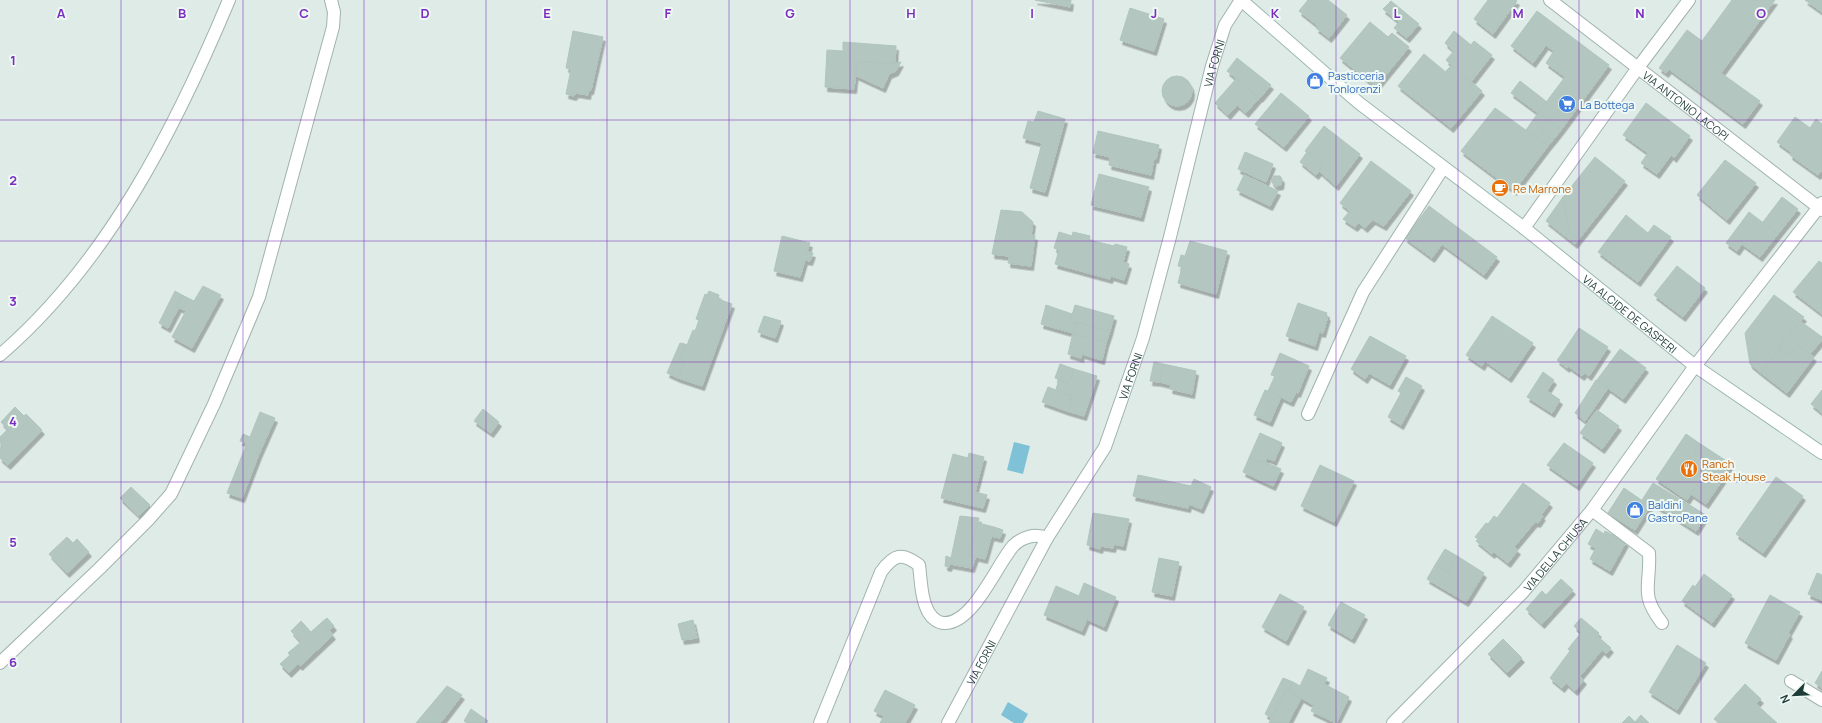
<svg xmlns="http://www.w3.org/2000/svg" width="1822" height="723" viewBox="0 0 1822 723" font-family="Manrope,sans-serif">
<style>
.water{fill:#7fc2d7}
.building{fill:#b3c6bf;stroke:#afc5be;filter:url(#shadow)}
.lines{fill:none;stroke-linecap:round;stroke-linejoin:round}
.minor-casing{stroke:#a0b3ae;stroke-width:14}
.secondary-casing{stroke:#9bb8b0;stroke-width:14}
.minor{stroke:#fff;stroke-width:12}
.secondary{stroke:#fff;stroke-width:12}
.grid{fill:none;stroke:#7b2cbf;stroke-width:1;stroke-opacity:0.55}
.labels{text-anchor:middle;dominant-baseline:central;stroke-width:4;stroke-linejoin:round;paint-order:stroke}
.street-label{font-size:11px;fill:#1d3c37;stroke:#eef8f4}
.shop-label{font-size:11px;fill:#366cbe;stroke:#eef8f4;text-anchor:start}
.food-label{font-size:11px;fill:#c56008;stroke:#eef8f4;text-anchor:start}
.grid-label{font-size:13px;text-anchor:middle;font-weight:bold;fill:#7b2cbf;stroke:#eef8f4;stroke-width:4;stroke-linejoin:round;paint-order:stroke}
</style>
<defs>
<filter id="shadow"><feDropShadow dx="2.5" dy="4.5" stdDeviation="0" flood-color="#0004"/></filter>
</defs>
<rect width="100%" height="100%" fill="#deebe6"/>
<path class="water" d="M1014,442l16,4 -7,28 -16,-4z
M1008,702l20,12 -5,9h-9l-13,-8z"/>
<path class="building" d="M1035,0h36l-1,7z
M1308,0h20l19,15 -18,23 -13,-10 2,-2 -19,-15z
M1488,0h28l1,1 -24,33 -19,-15z
M1732,0h43l-54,73 39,28 -17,23 -74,-55 -3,4 -7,-5 28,-38 15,11z
M1805,0h17v12z
M1391,1l28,23 -12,14 -13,-10 5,-6 -16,-13z
M1130,8l34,11 -10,32 -34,-11z
M1537,11l72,54 -48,65 -23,-17 27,-36 -19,-14 8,-12 -8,-6 -13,18 -22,-17z
M1370,22l18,15 4,-4 17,14 -33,40 -36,-29z
M573,31l30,6 -12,53h-2l-1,5 -12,-2 -2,3 -8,-2 5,-25 -5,-1z
M1454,31l17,14 3,-4 18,14 -21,27 -25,-22 8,-9 -9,-8z
M843,42l53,4 -1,17 -38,-1 -3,27 -29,-2 2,-37 16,1z
M1424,54l35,29 6,-7 17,15 -31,37 -53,-42z
M1237,58l34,27 -11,13 -33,-27z
M857,62l38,1 6,-1 -5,9 -7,3 -6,14 -28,-13z
M1452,65l13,11 -6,7 -13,-12z
M1162 91a15 15 0 1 1 30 0a15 15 0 1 1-30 0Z
M1236,79l23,19 -13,15 -9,-8 -9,10 -13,-12z
M1520,81l27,21 -9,11 -27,-20z
M1281,93l28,23 -25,31 -29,-23z
M1646,103l44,33 -16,22 -3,-3 -14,19 -16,-11 7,-10 -25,-18z
M1495,108l53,38 -34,45 -53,-40z
M1038,111l27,8 -20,73 -15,-4 12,-45 -19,-5 5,-17 6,1z
M1538,113l10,7 -8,10 13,10 -5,6 -22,-16z
M1795,117l15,11 6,-9 6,5v46l-4,5 -28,-20 1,-3 -14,-10z
M1548,120l13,10 -8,10 -13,-10z
M1324,126l36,28 -24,32 -17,-15 5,-6 -19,-14z
M1098,131l61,14 -3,14 -2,-1 -3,17 -42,-10 1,-8 -17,-4z
M1245,152l28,12 -7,18 -28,-13z
M1307,152l17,13 -8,10 -16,-13z
M1595,157l30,24 -46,58 -10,-8 -6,-34z
M1725,160l31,23 -29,37 -30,-25z
M1371,161l40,30 -27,35 -11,-6 -8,8 -6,-5 -4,4 -12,-8 7,-8 -10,-8z
M1099,174l50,13 -8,30 -50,-12z
M1244,175l34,16 -8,15 -33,-16z
M1274,176h6l2,3 -1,6 -6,1 -4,-5z
M1563,197l6,34 10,8 -4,5 -29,-23z
M1782,197l16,12 -20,25 -15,-12z
M1429,206l68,51 -13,18 -42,-31 -10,14 -27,-20z
M1001,210l21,2 11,10 -2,13 4,1 -4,30 -23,-3 1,-7 -17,-2z
M1749,212l29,22 -18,23 -18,-13 -5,7 -11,-8z
M1626,215l22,18 6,-8 17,12 -33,45 -40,-30z
M1059,232l13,4 1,-4 17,4 -1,4 25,6 1,-2 12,3 -4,15 6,2 -5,16 -13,-4 -1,3 -55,-15 4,-14 -5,-2z
M782,236l28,7 -3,9 6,1 -3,8 -5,-1 -5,17 -26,-6z
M1190,241l37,10 -11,43 -38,-11 4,-16 -4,-1 3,-11 4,1z
M1819,261l3,2v51l-29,-22z
M1677,266l28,22 -22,29 -29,-22z
M203,286l18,9 -29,53 -20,-11 14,-26 -10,-5 6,-11 12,6z
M175,291l7,4 -6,11 3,1 -11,21 -9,-5z
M709,291l10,4 -1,4 14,5 -30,82 -24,-8 7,-20 -4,-2 4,-12 2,1 6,-15 2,1 4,-11 -3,-1 9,-25 2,1z
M1774,295l30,22 -26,30 2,1 -19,25 -11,-9 -5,-31z
M1298,303l29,10 -1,3h2l-5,17 -4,-1 -4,14 -29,-10z
M1046,305l26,9 -2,8 6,2 -3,9 -32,-9z
M1075,305l39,11 -4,15 -34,-9v2l-6,-2z
M764,316l17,5 -6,17 -17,-6z
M1492,316l41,27 -24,35 -24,-17 -3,5 -16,-11z
M1800,321l22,16v3l-12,14 -12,-9 -8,10 -12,-8z
M1076,322l34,9 -4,12 -33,-10z
M1579,328l29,19 -19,29 -28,-21z
M1073,333l33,10 -4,17 -20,-6 -1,4 -13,-4z
M1370,336l36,20 -16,29 -21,-12 -4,6 -14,-10z
M680,343l5,1 -4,12 4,2 -7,20 -11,-5z
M1798,345l16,12 -27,36 -26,-20 19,-25 10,7z
M1620,349l26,19 -23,31 -26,-19z
M1280,353l29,13 -11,27 -2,-1 -5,10 -23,-11 7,-15 -4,-1z
M1561,355l23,18 -2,3 -14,-10 -1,2 -10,-8z
M1154,362l9,2 -3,18 -10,-1z
M1060,364l14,5 -5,15 -14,-6z
M1163,364l33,7 -4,23 -22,-5 1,-4 -11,-3z
M1074,369l23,7 -13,40 -17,-5 5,-15 -16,-7 3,-9 10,4z
M1543,372l11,8 -7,11 13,9 -8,13 -25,-16z
M1406,377l16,9 -21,39 -13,-8 13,-24 -3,-2z
M1596,380l12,8 -23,33 -10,-8z
M1048,387l24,9 -5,15 -25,-9z
M1265,390l16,7 -11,25 -16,-7z
M1822,390v23l-11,-9z
M15,407l9,9 2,-2 4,4 -17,17 -12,-13z
M483,409l16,13 -8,11 -17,-12z
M1597,410l22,16 -17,23 -22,-16z
M260,412l15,6 -16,36 -14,-6 1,-5 -6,-2 3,-7 7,3z
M30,418l12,12 -34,35 -8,-7 1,-13 -1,-8 8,-8 5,6z
M1260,433l22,10 -8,18 -7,-3 -2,4 -3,-1 -2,2 -11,-5z
M1686,434l13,9 -5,9 17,12 -24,36 -31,-21z
M1564,443l29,20 -16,23 -30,-21z
M1699,443l32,21 -5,7 -32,-19z
M245,448l14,6 -17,44 -15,-5z
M969,453l15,4 -9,35 12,3 -4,13 -42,-10 12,-44 15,4z
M1249,458l11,5 2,-2 19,8 -8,17 -30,-14z
M1713,462l15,10 -22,32 -15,-10z
M1320,465l34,16 -20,41 -33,-16z
M1138,475l53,11 3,-7 17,8 -10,22 -12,-5 -1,4 -55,-12z
M1776,477l27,19 -40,57 -27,-19z
M1523,483l27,20 -9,12 2,1 -5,7 -3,-1 -21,25 4,3 -10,13 -14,-11 -2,2 -16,-13 2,-2 -3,-2 11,-14 2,1 6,-8 3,2z
M1653,483l53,32 -10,16 -44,-28 -2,3 -8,-6z
M131,487l19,18 -11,11 -19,-18z
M1624,488l26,18 -15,24 -27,-17z
M1093,513l36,6 -6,27 -9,-2 -1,4 -12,-2 -1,3 -13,-4z
M960,516l19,2 -10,37 7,1 -4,12 -22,-4 -1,3 -4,-1 1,-10 5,2z
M978,523l16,4 -9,32 -16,-4z
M994,527l9,3 -3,8 -9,-2z
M1596,529l8,5 1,-3 21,11 -16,29 -20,-12 6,-11 -8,-4z
M67,537l6,6 4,-4 12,13 -22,21 -18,-19z
M1445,549l12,7 -9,16 -13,-7z
M1457,556l27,17 -18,29 -39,-23 8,-14 13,7z
M1159,558l20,4 -7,34 -20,-4z
M1817,573l5,2v25l-14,-6z
M1704,574l28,21 -20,28 -30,-22 11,-16 2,2z
M1561,579l12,11 -31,34 -16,-15 16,-18 4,4z
M1084,583l32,14 -12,30 -17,-8 -5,12 -38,-16 12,-29 23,10z
M1280,594l24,13 -18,34 -24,-14z
M1770,595l30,17 -12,21 2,1 -14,26 -31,-17z
M1341,602l24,13 -13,24 -24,-14z
M327,618l7,8 -5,5 -7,-9z
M1581,618l18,15 -3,2 15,13 -5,6 -4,-4 -22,26 4,4 -9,11 -9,-8 -4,5 -12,-10 20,-27 -2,-2 13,-16 -7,-7z
M693,620l4,18 -15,2 -4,-16z
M301,621l10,11 11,-10 11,13 -33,31 -12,-13 13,-11 -10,-11z
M1503,639l19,19 -15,15 -19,-19z
M1677,645l29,18 -29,47 -28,-18z
M290,655l8,9 -9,9 -9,-9z
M1308,669l19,9 -3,6 25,13 -13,26 -25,-12 3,-6 -26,-14 5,-9 7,4z
M1822,671v17l-7,-5z
M1283,678l10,4 -5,9h-2l-14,27 -7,-4z
M1745,684l16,15 -5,5 21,19h-58l-5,-4z
M447,686l15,9 -20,26 -2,2h-24z
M885,690l30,15 -10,18h-25l4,-7 -10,-5z
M1286,691l15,7 -13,25h-19z
M471,709l17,12 -2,2h-19l-3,-2z
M1641,715l8,8h-27l7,-7 6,6z"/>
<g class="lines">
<defs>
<g id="minor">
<path id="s1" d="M1550,0l272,210"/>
<path d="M1524,228l113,-159 52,-69"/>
<path d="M0,355c108,-93 175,-226 229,-355"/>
<path d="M1308,414l55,-122 80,-124"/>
<path d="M1592,510l57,43c2,33 -10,40 13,70"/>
<path d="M0,663l100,-95 48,-48 23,-26 43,-90 45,-107 74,-270 1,-15 -3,-12"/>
<path d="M1791,681l31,19"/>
<path d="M820,723l61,-151c13,-18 21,-20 38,-7 2,15 2,35 10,48 3,5 9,10 15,10 29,1 52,-57 69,-77 9,-9 22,-13 34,-8"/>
<path id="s2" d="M948,723l99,-185 58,-91 38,-109 27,-101 42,-171 13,-41 16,-25"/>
<path id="s3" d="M1393,723l130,-131 69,-82 103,-144 127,-163"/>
</g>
<g id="secondary">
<path id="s4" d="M1241,0l118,103 165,125 171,138 127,87"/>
</g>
</defs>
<use href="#minor" class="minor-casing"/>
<use href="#secondary" class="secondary-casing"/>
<use href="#minor" class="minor"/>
<use href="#secondary" class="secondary"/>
</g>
<path class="grid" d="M121,0v723M243,0v723M364,0v723M486,0v723M607,0v723M729,0v723M850,0v723M972,0v723M1093,0v723M1215,0v723M1336,0v723M1458,0v723M1579,0v723M1701,0v723M0,120h1822M0,241h1822M0,362h1822M0,482h1822M0,602h1822"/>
<defs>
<symbol id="shop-disc" viewBox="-11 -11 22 22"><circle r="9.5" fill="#3f7fe0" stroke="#eef8f4"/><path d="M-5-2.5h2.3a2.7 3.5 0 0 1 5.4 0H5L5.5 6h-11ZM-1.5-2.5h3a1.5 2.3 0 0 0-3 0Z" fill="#fff"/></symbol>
<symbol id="supermarket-disc" viewBox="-11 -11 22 22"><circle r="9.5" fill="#3f7fe0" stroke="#eef8f4"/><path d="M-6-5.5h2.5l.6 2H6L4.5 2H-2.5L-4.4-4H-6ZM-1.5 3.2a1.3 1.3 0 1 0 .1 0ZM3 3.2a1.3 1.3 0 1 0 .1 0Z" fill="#fff"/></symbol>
<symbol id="cafe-disc" viewBox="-11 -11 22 22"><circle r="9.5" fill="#e8710a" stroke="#eef8f4"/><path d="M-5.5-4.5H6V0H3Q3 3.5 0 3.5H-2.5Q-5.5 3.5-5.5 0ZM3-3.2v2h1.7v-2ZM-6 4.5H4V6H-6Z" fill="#fff"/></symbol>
<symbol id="restaurant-disc" viewBox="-11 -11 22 22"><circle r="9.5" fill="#e8710a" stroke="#eef8f4"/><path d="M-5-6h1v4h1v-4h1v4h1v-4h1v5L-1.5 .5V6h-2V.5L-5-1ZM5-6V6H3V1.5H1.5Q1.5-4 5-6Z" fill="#fff"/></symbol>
</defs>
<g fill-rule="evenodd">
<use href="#shop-disc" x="1305" y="71" width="20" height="20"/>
<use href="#supermarket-disc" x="1557" y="94" width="20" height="20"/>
<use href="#cafe-disc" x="1490" y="178" width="20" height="20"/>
<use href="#restaurant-disc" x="1679" y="459" width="20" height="20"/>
<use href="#shop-disc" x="1625" y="500" width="20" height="20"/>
</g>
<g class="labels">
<g class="street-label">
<text stroke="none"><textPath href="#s2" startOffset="717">VIA FORNI</textPath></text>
<text stroke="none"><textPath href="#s1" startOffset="172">VIA ANTONIO LACOPI</textPath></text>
<text stroke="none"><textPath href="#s4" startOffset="500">VIA ALCIDE DE GASPERI</textPath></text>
<text stroke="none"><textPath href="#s2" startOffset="393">VIA FORNI</textPath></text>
<text stroke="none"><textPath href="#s3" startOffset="234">VIA DELLA CHIUSA</textPath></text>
<text stroke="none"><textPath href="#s2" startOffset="69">VIA FORNI</textPath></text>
</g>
<g class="shop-label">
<text x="1328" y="75">Pasticceria<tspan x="1328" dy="13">Tonlorenzi</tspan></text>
<text x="1580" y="104">La Bottega</text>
<text x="1648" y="504">Baldini<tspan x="1648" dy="13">GastroPane</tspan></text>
</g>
<g class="food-label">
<text x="1513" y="188">Re Marrone</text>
<text x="1702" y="463">Ranch<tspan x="1702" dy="13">Steak House</tspan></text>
</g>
</g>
<g class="grid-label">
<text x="61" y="18">A</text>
<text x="182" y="18">B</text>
<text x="304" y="18">C</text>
<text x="425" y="18">D</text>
<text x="547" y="18">E</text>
<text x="668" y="18">F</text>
<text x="790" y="18">G</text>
<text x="911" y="18">H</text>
<text x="1032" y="18">I</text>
<text x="1154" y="18">J</text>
<text x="1275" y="18">K</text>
<text x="1397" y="18">L</text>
<text x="1518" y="18">M</text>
<text x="1640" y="18">N</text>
<text x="1761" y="18">O</text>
<text x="13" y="65">1</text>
<text x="13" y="185">2</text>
<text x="13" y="306">3</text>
<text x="13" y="426">4</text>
<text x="13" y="547">5</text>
<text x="13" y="667">6</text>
</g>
<g transform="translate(1794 695) rotate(246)" stroke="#eef8f4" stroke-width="3" paint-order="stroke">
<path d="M0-3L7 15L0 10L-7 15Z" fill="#1d3c37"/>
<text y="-6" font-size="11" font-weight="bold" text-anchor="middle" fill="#1d3c37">N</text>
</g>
</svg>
